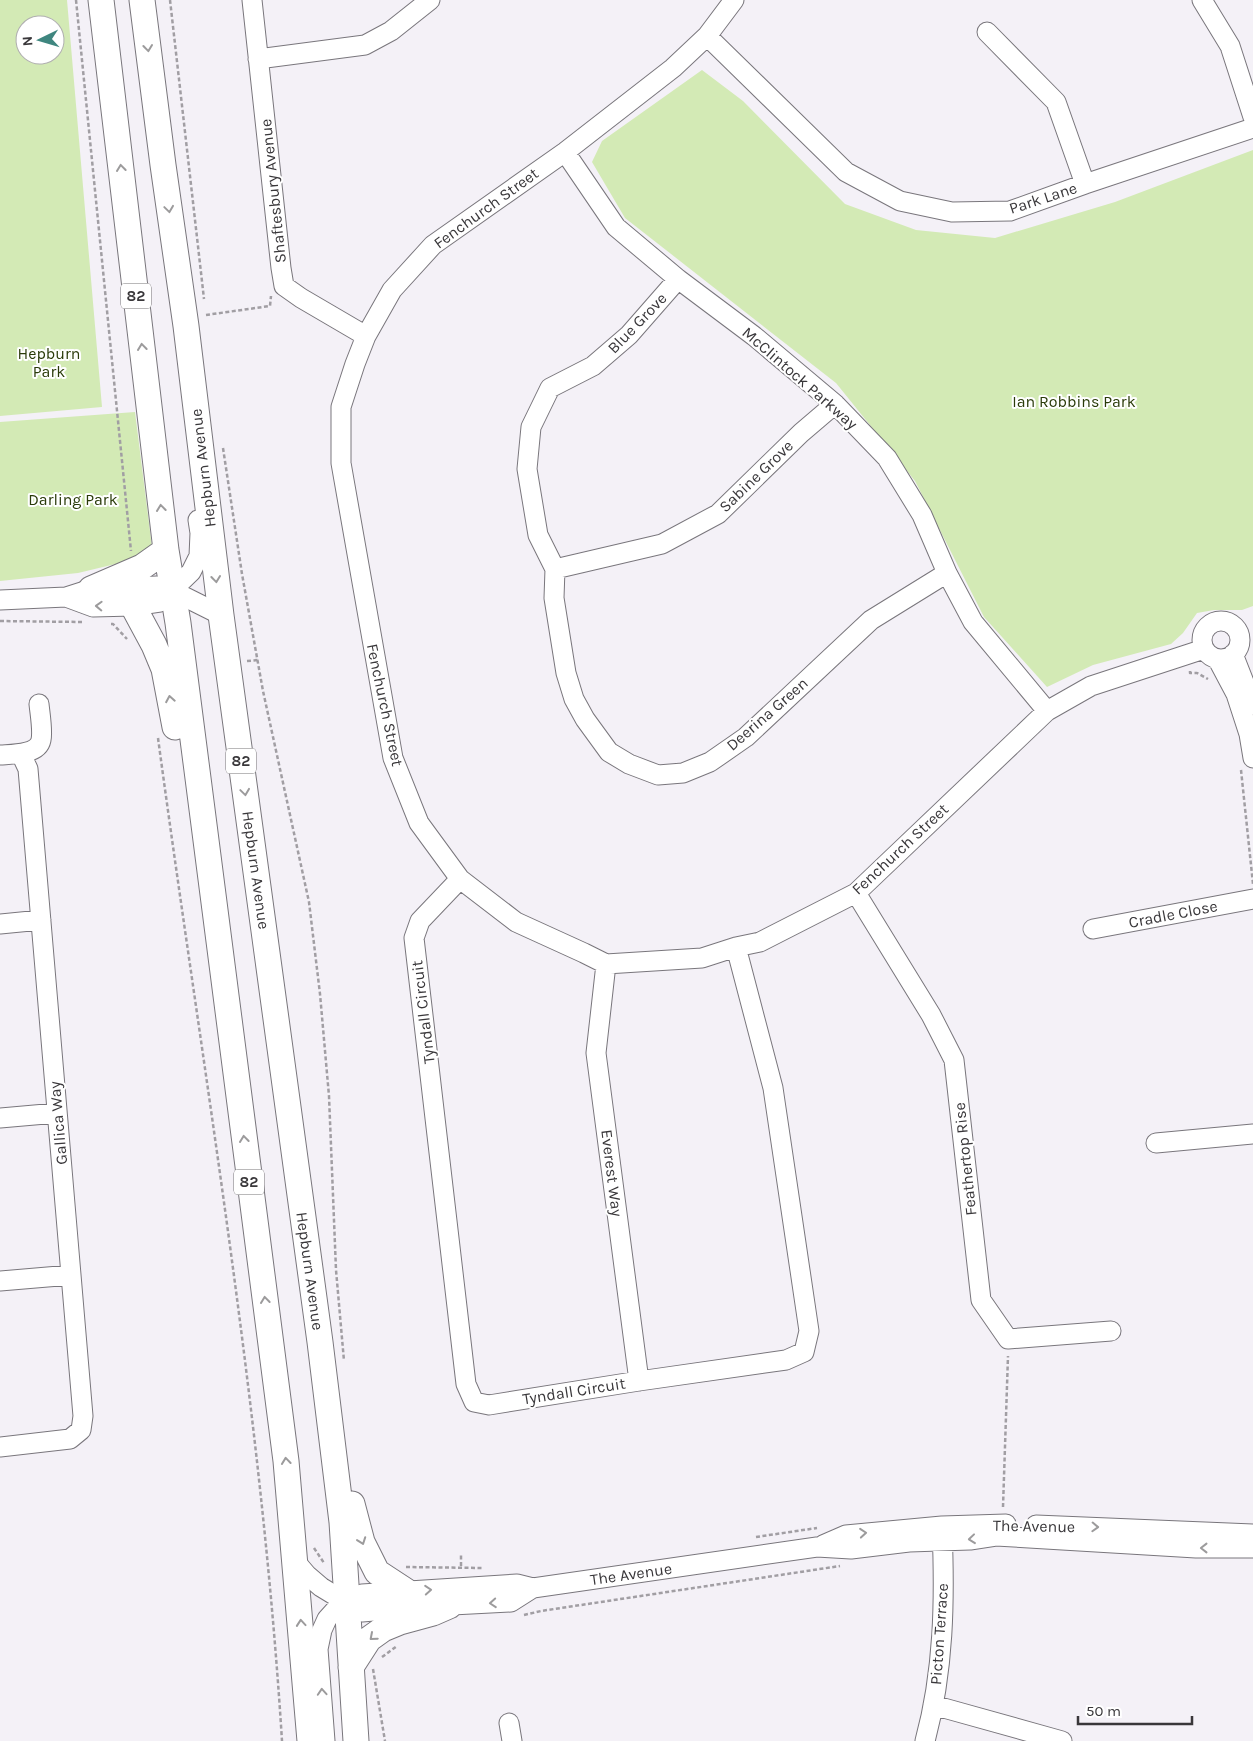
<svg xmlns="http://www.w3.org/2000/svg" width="1253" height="1741" viewBox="0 0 1253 1741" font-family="Karla,sans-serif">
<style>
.green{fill:#d3eab5;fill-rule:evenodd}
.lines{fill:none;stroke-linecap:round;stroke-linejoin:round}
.minor-casing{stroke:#79767c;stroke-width:21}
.major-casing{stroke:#79767c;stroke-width:27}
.path{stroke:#a19ea3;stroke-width:2.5;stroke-dasharray:4 2.5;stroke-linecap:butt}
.minor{stroke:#fff;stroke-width:19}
.major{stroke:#fff;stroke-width:25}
.oneway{stroke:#9c9b9c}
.labels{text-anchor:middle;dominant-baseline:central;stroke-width:4;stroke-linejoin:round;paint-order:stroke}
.shield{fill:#fff;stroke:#747375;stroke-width:1}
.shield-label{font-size:15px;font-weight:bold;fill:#39373a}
.street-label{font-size:16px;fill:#39373a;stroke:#fff}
.park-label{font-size:16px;fill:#2a3b09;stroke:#fff}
</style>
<rect width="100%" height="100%" fill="#f4f1f7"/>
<path class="green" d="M0,0h67l35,407 -102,9zM25,25h30v30h-30z
M702,70l41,31 102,103 71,26 79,8 120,-36 138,-52v456l-11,4h-28l-17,3 -14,20 -12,11 -78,21 -46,22 -63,-70 -69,-136 -79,-98 -211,-165 -33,-56 10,-21z
M135,412l17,135 -24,14 -50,12 -78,8v-159z"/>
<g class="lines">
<defs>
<path id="minor" d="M252,0l29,268 3,18 17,12 65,38
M734,0l-27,36 -34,32 -108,84 -132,93 -41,45 -26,46 -11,28 -14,43v56l52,295 26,65 41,56 56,43 68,31 22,11 96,-6 34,-11 24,-5 96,-49 191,-182 44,-25 113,-37
M1202,0l28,46 23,71
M987,32l69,70 29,82
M707,36l139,136 54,29 52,11 58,-1 75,-27 168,-56
M258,59l107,-14 26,-14 39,-31
M565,152l51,75 62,52 76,57 81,68 52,54 35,57 25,58 26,49 74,89
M555,569l-1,29 12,75 8,26 11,20 24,33 20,12 29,11 25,-2 27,-11 36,-25 125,-117 76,-47
M555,569l-17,-34 -11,-66 4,-42 19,-39 43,-22 36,-31 49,-56
M555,569l107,-25 56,-30 83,-81 34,-29
M66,597l27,10 40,-1 27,-4 31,-30 8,-16 1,-23 -2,-13
M0,600l66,-3 25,-8 66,-3 16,5 48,24
M1202 640a19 19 0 1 1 38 0a19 19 0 1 1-38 0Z
M1233,654l20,51
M1218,660l18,34 13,40 4,24
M0,755c12,-1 38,0 41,-15 2,-9 -1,-26 -2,-36
M460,879l-40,42 -6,17 52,446 8,18 15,3 150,-24 147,-21 18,-8 5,-21 -36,-243 -37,-141
M856,893l75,122 23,45 27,240 27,39 103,-8
M0,924l41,-4
M1093,929l160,-30
M606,964l-10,89 43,328
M0,1118l57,-5
M1156,1143l97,-9
M0,1281l71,-6
M0,1447l70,-8 11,-9 2,-14 -55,-647 -7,-15
M1036,1525l217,9
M823,1545l23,-10 96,-9 64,-2
M295,1561l12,14 14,12 41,25 71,-6 78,-4 22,-14
M933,1705l129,36
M509,1723l3,18
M325,1741l-7,-92 4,-19 5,-11 9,-10 12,-5 14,-10 155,-10 16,4 284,-41 34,2 58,-7 61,-2 26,-4 200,12h57
M925,1741c19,-70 20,-141 17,-213"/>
<path id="major" d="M101,0l65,550 12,73 108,838 24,280
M142,0l21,165 23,161 35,289 99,727 22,180 14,219
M91,589l51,-22 24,-17
M133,606l21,39 10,24 11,58
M352,1504l10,38 15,30 29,19
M351,1667l18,-28 14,-10 17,-7 33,-9 16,-7"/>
</defs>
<use href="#minor" class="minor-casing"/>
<use href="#major" class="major-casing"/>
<path class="path" d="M76,0l55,551
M170,0l34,299
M206,315l64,-9 1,-10
M223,448l19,126 21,117 46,211 11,92 9,102 7,174 8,91
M0,621l83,1
M111,624h2l14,15
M247,661l11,-1
M1190,671v2h7l11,6
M158,738c45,334 103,667 124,1003
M1241,770l12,114
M1003,1507l5,-151
M756,1537l61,-9
M314,1548l10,15
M461,1566v-13
M406,1567l77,1
M524,1615l17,-4 299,-45
M382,1657l15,-11
M373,1669l12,72"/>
<use href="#minor" class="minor"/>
<use href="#major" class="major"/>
</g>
<defs><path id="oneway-chevron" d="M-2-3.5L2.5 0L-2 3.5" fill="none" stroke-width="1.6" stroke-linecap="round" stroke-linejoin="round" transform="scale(1.25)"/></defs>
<g class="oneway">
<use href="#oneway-chevron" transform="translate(148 48) rotate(83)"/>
<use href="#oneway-chevron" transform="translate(121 168) rotate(-97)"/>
<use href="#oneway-chevron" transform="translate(169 209) rotate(82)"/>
<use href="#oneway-chevron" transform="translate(142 347) rotate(-97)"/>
<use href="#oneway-chevron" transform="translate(161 508) rotate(-97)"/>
<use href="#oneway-chevron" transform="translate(216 579) rotate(83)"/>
<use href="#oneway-chevron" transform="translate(99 606) rotate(-178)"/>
<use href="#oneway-chevron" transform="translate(170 699) rotate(-100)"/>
<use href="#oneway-chevron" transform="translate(245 792) rotate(82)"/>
<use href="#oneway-chevron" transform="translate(244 1139) rotate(-97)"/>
<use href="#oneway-chevron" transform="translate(265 1300) rotate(-97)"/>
<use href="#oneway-chevron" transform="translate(286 1461) rotate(-96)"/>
<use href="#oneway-chevron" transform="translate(1095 1527) rotate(2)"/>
<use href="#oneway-chevron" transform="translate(863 1533) rotate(-5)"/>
<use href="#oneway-chevron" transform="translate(972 1539) rotate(174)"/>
<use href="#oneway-chevron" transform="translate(362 1541) rotate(70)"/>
<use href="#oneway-chevron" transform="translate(1204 1548) rotate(-180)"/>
<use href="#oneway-chevron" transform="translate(428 1590) rotate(-4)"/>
<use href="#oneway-chevron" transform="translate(493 1603) rotate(176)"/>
<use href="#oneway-chevron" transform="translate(301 1623) rotate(-95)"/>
<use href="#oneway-chevron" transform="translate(373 1637) rotate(139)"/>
<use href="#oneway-chevron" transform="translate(322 1692) rotate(-94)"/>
</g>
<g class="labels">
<g class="shield">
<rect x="121" y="283.5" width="30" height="25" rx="4"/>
<rect x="226" y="748.5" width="30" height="25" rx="4"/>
<rect x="234" y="1169.5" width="30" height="25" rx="4"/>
</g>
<g class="shield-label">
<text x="136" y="296">82</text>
<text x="241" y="761">82</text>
<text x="249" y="1182">82</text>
</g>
<g class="street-label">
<text transform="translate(273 191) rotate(-96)">Shaftesbury Avenue</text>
<text transform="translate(1043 198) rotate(-18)">Park Lane</text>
<text transform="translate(486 208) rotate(-36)">Fenchurch Street</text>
<text transform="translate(637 323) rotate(-46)">Blue Grove</text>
<text transform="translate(800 378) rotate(41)">McClintock Parkway</text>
<text transform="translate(203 468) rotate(-97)">Hepburn Avenue</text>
<text transform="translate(756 476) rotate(-44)">Sabine Grove</text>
<text transform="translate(385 705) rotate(78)">Fenchurch Street</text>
<text transform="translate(767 714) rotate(-41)">Deerina Green</text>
<text transform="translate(900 849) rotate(-43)">Fenchurch Street</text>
<text transform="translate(256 870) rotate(82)">Hepburn Avenue</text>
<text transform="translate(1173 914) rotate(-11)">Cradle Close</text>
<text transform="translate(423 1012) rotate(-97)">Tyndall Circuit</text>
<text transform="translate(58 1123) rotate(-95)">Gallica Way</text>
<text transform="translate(965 1159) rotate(-96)">Feathertop Rise</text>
<text transform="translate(612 1173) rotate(83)">Everest Way</text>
<text transform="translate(310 1271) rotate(82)">Hepburn Avenue</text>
<text transform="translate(574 1391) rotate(-9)">Tyndall Circuit</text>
<text transform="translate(1034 1526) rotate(1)">The Avenue</text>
<text transform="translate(631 1574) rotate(-8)">The Avenue</text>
<text transform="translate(939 1634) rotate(-86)">Picton Terrace</text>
</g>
<g class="park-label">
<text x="49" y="353">Hepburn<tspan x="49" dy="18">Park</tspan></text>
<text x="1074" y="401">Ian Robbins Park</text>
<text x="73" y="499">Darling Park</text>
</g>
</g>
<g transform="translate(40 40) rotate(265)"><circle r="24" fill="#ffffff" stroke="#b0afb0"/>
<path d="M0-4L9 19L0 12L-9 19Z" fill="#3f867f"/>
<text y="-8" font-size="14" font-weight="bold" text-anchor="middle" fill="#39373a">N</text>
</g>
<path d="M1078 1716v8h114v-8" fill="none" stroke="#39373a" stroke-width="2.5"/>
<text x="1086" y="1716" font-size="15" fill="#39373a" stroke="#ffffff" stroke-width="4" paint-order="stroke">50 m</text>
</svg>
